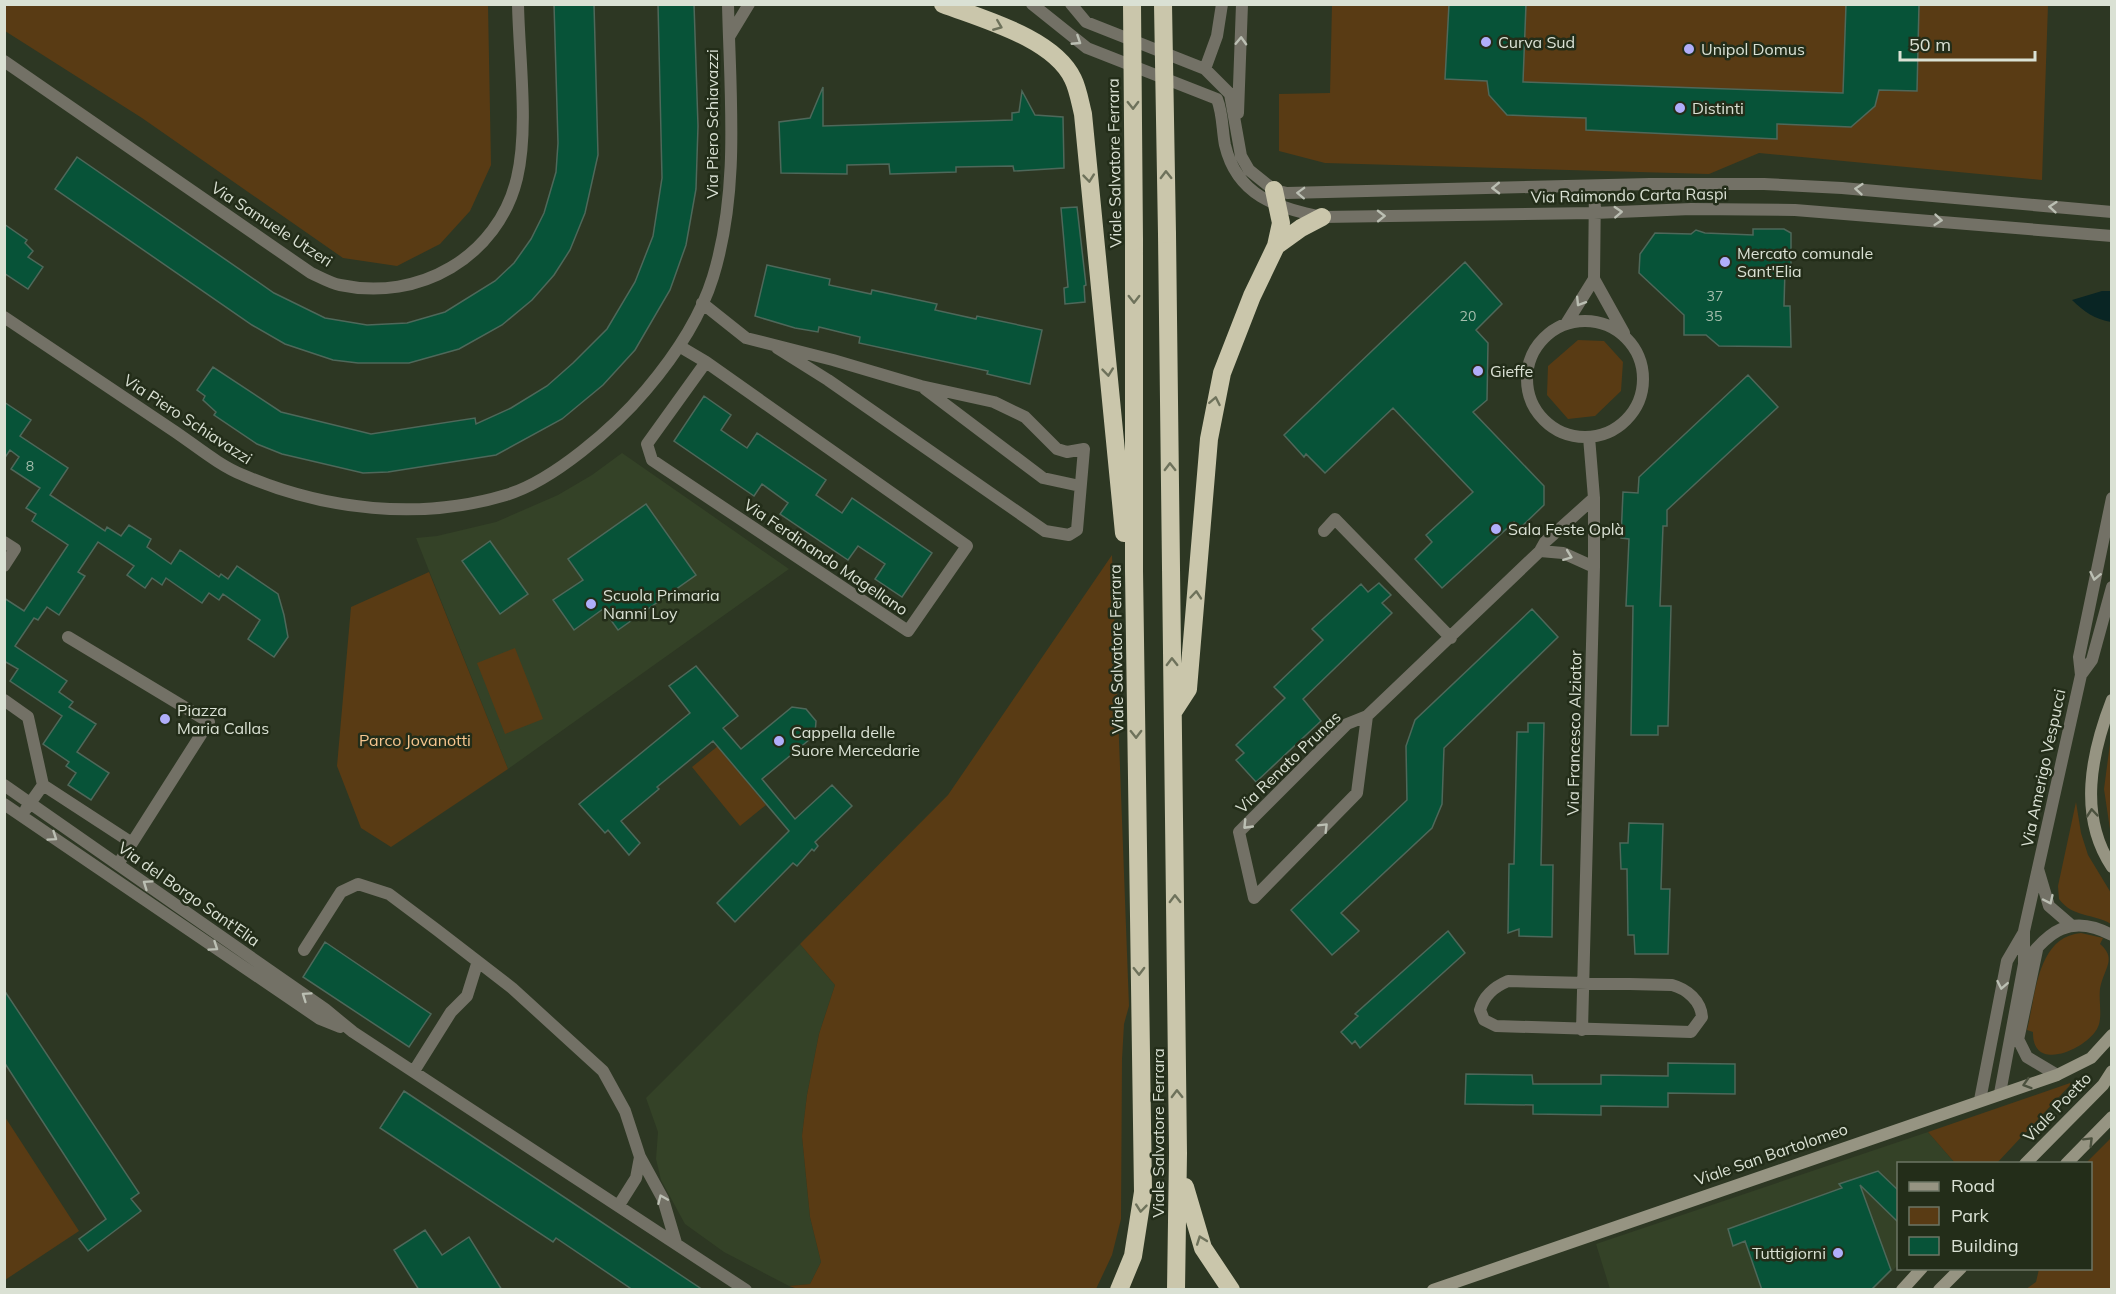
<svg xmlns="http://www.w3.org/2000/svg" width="2116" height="1294" viewBox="0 0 2116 1294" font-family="Mulish,sans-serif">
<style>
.built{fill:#344227}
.green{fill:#593b14}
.water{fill:#092524}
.building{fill:#075338;stroke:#4e685a;stroke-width:1.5}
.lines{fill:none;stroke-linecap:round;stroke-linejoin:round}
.street{stroke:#737166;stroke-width:12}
.secondary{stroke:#969482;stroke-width:12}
.highway{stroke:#cac6ab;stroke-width:18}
.highway-bridge{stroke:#cac6ab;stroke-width:18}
.oneway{stroke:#6e725b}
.oneway2{stroke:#bbbfb3}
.oneway3{stroke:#4b513e}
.poi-dot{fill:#b0aefa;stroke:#232d19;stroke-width:2}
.labels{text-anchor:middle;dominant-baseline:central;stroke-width:5;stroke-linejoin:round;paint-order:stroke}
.number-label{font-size:14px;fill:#a5bead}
.poi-label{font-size:16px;fill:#dae1d4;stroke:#232d19;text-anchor:start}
.street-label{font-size:16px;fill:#dae1d4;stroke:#232d19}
.park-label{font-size:16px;fill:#f7c68f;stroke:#232d19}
</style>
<rect width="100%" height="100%" fill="#2d3723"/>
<path class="built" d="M622,453l167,116 -281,200 -92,-231 21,-2 59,-14 62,-27 34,-20z
M800,944l35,41 -16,49 -12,61 -5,41 8,81 11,45 -11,22 -21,2 -65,-34 -39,-28 -24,-44 -5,-21 2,-27 -12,-34z
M1928,1132l27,31 -57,1v101l-24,24h-264l-14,-45z"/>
<path class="green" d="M4,5h484l3,160 -21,46 -30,33 -43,22 -54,-8 -201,-140 -137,-87z
M1332,5h716l-6,175 -283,-27 -50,21 -384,-11 -46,-12v-57l51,-1z
M1578,340l26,1 19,21 -2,29 -26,25 -27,3 -21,-24 1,-29z
M1112,555l17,451 -5,18 -2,35 -1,160 -9,36 -16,34h-298l-9,-3 21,-2 11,-22 -11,-45 -8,-81 5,-41 12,-61 16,-49 -35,-41 148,-149z
M429,572l79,197 -117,78 -30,-19 -24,-62 14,-159z
M515,648l28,71 -38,15 -28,-71z
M2111,736v100l-7,-47z
M718,746l48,59 -26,21 -48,-59z
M2076,802l5,31 7,22 23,38v31c-18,-11 -38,-6 -52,-25l-1,-13z
M2081,933l22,5 -3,6c16,14 6,22 1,40 -4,14 3,33 -4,45 -12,21 -65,44 -64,3l-6,-2c9,-36 10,-93 54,-97z
M2073,1082l-76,81h-42l-27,-31z
M5,1117l74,114 -74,49h-1z
M2111,1138v151h-85l10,-7 3,-13 51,-1v-104l-4,-1z"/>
<path class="water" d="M2102,291h9v31c-16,-3 -27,-10 -39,-22z"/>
<path class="building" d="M554,4h40l4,151 -13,58 -15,37 -16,25 -22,25 -30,25 -43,24 -50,14h-51l-25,-3 -48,-16 -33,-19 -197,-136 22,-32 197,136 51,25 42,7 40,-2 38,-11 50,-31 19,-18 17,-24 13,-26 12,-41 2,-29z
M658,4h36l4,122 -2,63 -10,56 -16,45 -35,60 -32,35 -41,34 -66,36 -108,17 -25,1 -81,-19 -25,-10 -43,-29 2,-3 -13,-12 2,-4 -8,-6 16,-23 68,45 90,22 104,-16 1,6 35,-16 36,-22 26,-23 34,-34 28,-47 18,-46 9,-58z
M1449,4h77l-3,78 320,11 3,-89h73l-2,87 -38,-1 -4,16 -24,21 -74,-3v15l-191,-9v-12l-79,-3 -18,-20 -2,-14 -42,-2z
M823,87v39l189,-6v-7l7,-1 3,-21 13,24 28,2 1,51 -50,3 -1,-5 -57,1v5l-66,2 -1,-10 -42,1v9l-66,-1 -2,-51 31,-4z
M1077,207l9,78 -2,1 1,16 -20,2 -1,-16 4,-1 -7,-79z
M4,224l23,16 -2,3 8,8 -5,6 15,10 -15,22 -24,-16z
M1753,229h31l7,4v35h-6l-1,38h6l1,41 -72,-1 -13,-11h-22v-20l-45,-42 1,-19 15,-21 36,1 5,-4 9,3 48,2z
M1465,262l37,42 -26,26 12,13 -1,57 -14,12 71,74v19l-25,24 -5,-7 -72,66 -27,-29 17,-17 -6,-7 47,-43 -80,-84 -68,65 -19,-19 -2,3 -20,-22z
M767,265l63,14 -1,6 42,9 1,-4 65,14 -2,6 41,9 1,-3 65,14 -12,54 -43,-10 1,-3 -129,-28 1,-6 -41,-10 -1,5 -23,-4 -40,-12z
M1748,375l30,32 -111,103v16h-4l-3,80h11l-3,120h-10v9h-27l2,-129h-7l3,-67 -8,-1 2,-46 15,1 1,-16z
M704,396l27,19 -10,15 26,18 10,-15 69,47 -10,15 26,18 10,-15 80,55 -30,44 -27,-18 10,-15 -27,-18 -10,14 -68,-46 8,-11 -26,-19 -8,12 -80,-55z
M4,402l27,18 -11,16 48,32 -18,27 55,36 2,-4 14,9 8,-11 22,14 -4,8 24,17 9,-14 39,27 2,-3 7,5 9,-13 41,28 6,21 4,22 -14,20 -26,-18 12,-19 -37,-26 -4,6 -10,-7 -7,10 -36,-25 -4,7 -10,-7 -7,10 -18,-13 7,-9 -36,-24 -20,30 7,4 -26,39 -12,-8 -9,13 -4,-2 -19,28 52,35 -8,11 14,10 -4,5 27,17 -19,28 32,21 -18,27 -23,-15 8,-12 -10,-7 3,-4 -26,-18 19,-28 -52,-35 8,-12 -14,-8v-63l20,13 44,-66 -36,-24 4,-7 -10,-6 14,-20 -29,-19 8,-12 -9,-7 -6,9z
M646,504l50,71 -78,55 -15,-21 -29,21 -21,-30 30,-20 -15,-21z
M490,541l38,53 -28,20 -38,-53z
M1379,583l12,12 -9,8 10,10 -89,86 18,22 -65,61 -20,-22 8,-7 -8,-8 49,-47 -11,-11 49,-47 -11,-11 49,-45 7,8z
M1532,609l26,28 -114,111 -2,56 -10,24 -91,85 18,18 -27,24 -41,-45 116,-110 -1,-54 9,-26z
M696,666l42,50 -15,12 18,21 51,-42 14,2 10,12 -1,14 -53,44 33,40 37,-34 20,21 -37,36 3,4 -4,5 -2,-2 -15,17 -4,-3 -58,59 -18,-19 72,-72 -76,-90 -56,46 2,2 -38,32 19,22 -11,12 -21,-25 -3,3 -26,-29 111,-91 -21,-27z
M1528,723h16l-3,142h12l-1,72 -33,-1v-7l-11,4 1,-69h5l3,-132h11z
M1629,823l34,1 -2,65h9l-2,65h-33l-1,-19h-6l-1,-66h-6l-1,-26h8z
M1448,931l17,22 -105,95 -5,-7 -3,3 -11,-12 17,-16 -3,-2z
M325,942l106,72 -22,33 -106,-70z
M4,990l135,203 -8,6 10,12 -53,40 -9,-12 27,-20 -102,-157z
M1668,1063l67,1v30l-67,-1v14l-67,-1v9l-68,-1v-9l-68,-1 1,-30 66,1 1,9h68v-9l67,1z
M404,1091l172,114 127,85h-70l-77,-52 -3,4 -173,-114z
M1878,1171l21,20v32l-39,-38 31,85 -20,20h-109l-17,-49 -12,5 -5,-17 114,-41 -3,-4z
M425,1230l17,25 27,-18 33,53h-83l-25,-40z"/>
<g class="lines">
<path class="street" d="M1032,4l55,44 130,51
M1071,4l15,18 119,47 25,25 11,62 8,14 25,20 13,3 363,-9h114l78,4 270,24
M729,37l20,-33
M4,61l307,212c9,4 19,10 29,12 79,17 158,-28 177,-107 12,-50 2,-121 1,-174
M1205,69l12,-33 5,-32
M1217,99c6,15 5,31 8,46 12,51 52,63 97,72l272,-4 97,-4 104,1 317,26
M1238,113l4,-109
M1594,279l30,54
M702,303l44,35 87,22 88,26 73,16 31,15 32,32 10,3 17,-3 -7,81 -8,5 -24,-4 -217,-151 -51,-32
M4,317c56,38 112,75 167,112 23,15 47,36 72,46 81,35 177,46 263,20 47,-14 109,-68 140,-105 28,-33 54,-71 67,-113 27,-88 17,-181 15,-273
M1527 379a58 58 0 1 1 116 0a58 58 0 1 1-116 0Z
M1566,324l28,-45 1,-93
M679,346l27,16 261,184 -59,85 -256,-171 -5,-16 59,-82
M925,389l118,89 37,8
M1324,531l11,-12 116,119
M4,542l11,7 -11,17
M1540,551l23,2 31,14
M2081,675l11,-15 20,-73
M4,700l24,17 15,68 -17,24
M4,785l321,224 28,23 393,258
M43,785l89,58 77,-121 -141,-85
M4,804l316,215 20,8
M118,864l14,-21
M2038,869l11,37 22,19
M1254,898l-15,-66 108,-108 20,-8 173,-165 5,-9 49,-44
M1254,898l103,-105 10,-77
M304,950l37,-58 17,-8 31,10 48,36 75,58 91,83 22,40 15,46 23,42 13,44
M2024,964c24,-33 47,-51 88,-29
M1508,981l164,4c15,4 29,16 30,32l-11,15 -195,-6 -12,-6 -4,-10c4,-15 14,-23 28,-29z
M1582,1030l12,-463v-69l-5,-61
M2015,1033l12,24 30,18
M2018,1040l19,-90
M414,1071l37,-59 16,-16 10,-32
M2000,1093l24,-129v-33l57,-256 -2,-18 33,-159
M1980,1100l27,-139 17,-29
M619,1205l17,-27 4,-21"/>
<path class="secondary" d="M2112,700c-21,54 -34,116 0,167
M2025,1164l78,-79 9,-14
M2066,1164l46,-47
M1433,1290l624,-215 34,-17 21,-23
M1902,1290l20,-22
M1939,1290l22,-22"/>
<path class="highway" d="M943,4c39,15 111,34 130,75 5,10 7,23 10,35l41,419
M1167,234l11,919 -2,137
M1276,246l25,-18 21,-11
M1173,712l15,-23 21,-250 13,-66 30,-77 24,-50 5,-23 -7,-33
M1185,1187l18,61 28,42
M1119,1290l14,-34 10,-64 -9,-621v-330"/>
<path class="highway-bridge" d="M1132,4l2,237
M1163,4l4,230"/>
</g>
<defs><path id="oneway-chevron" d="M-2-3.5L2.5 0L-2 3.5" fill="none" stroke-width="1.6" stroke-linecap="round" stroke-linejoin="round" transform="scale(1.5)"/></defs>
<g class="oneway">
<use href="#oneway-chevron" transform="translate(998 26) rotate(22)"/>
<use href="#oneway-chevron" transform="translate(1133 105) rotate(89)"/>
<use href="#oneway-chevron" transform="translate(1166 175) rotate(-91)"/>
<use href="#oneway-chevron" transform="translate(1089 178) rotate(84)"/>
<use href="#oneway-chevron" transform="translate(1134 299) rotate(90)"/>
<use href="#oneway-chevron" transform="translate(1108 372) rotate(84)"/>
<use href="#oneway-chevron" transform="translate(1215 401) rotate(-79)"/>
<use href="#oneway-chevron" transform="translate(1170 467) rotate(-91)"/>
<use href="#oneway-chevron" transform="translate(1196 595) rotate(-85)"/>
<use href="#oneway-chevron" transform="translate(1172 662) rotate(-91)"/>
<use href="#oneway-chevron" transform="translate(1136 734) rotate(89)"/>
<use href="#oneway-chevron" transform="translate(1175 899) rotate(-91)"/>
<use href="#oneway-chevron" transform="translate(1139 971) rotate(89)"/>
<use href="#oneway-chevron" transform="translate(1177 1094) rotate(-91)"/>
<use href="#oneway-chevron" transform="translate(1141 1208) rotate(96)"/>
<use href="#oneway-chevron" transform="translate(1201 1240) rotate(-110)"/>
</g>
<g class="oneway2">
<use href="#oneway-chevron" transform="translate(1077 41) rotate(33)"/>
<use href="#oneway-chevron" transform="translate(1241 41) rotate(-88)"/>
<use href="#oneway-chevron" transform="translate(1496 188) rotate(179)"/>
<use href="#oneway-chevron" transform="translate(1859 189) rotate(-175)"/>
<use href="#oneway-chevron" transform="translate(1301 193) rotate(-178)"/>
<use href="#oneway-chevron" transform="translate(2053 207) rotate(-175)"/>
<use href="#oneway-chevron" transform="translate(1618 212) rotate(-3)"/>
<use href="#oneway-chevron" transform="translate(1381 216) rotate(-1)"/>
<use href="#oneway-chevron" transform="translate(1938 220) rotate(5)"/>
<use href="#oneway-chevron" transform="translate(1580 302) rotate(122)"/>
<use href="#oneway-chevron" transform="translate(1568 556) rotate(21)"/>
<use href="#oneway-chevron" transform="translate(2095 576) rotate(102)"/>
<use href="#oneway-chevron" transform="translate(1247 825) rotate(134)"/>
<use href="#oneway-chevron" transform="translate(1324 827) rotate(-45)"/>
<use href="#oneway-chevron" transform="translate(53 837) rotate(34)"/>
<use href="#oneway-chevron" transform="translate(147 884) rotate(-145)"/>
<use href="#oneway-chevron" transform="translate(2049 900) rotate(65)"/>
<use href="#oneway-chevron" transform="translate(214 947) rotate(34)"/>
<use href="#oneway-chevron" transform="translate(2002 985) rotate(101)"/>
<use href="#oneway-chevron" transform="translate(306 996) rotate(-145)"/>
<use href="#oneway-chevron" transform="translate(662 1199) rotate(-113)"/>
</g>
<g class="oneway3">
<use href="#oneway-chevron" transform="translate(2092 813) rotate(-95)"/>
<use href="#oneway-chevron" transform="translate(2027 1084) rotate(163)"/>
<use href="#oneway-chevron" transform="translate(2089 1141) rotate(-45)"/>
</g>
<g class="poi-dot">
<circle cx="1486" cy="42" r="6"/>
<circle cx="1689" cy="49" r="6"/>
<circle cx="1680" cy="108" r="6"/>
<circle cx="1725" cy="262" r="6"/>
<circle cx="1478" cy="371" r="6"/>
<circle cx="1496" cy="529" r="6"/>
<circle cx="591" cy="604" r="6"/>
<circle cx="165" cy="719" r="6"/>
<circle cx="779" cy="741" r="6"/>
<circle cx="1838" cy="1253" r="6"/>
</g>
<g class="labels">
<g class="number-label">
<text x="1715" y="296">37</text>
<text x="1468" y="316">20</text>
<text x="1714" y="316">35</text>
<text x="30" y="466">8</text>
</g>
<g class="poi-label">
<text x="1498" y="42">Curva Sud</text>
<text x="1701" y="49">Unipol Domus</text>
<text x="1692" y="108">Distinti</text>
<text x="1737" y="253">Mercato comunale<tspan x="1737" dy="18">Sant'Elia</tspan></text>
<text x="1490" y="371">Gieffe</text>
<text x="1508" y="529">Sala Feste Oplà</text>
<text x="603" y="595">Scuola Primaria<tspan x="603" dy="18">Nanni Loy</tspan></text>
<text x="177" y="710">Piazza<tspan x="177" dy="18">Maria Callas</tspan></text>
<text x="791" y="732">Cappella delle<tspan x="791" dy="18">Suore Mercedarie</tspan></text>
<text x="1826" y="1253" text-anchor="end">Tuttigiorni</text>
</g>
<g class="street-label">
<text transform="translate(712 124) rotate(-90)">Via Piero Schiavazzi</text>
<text transform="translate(1114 163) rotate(-91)">Viale Salvatore Ferrara</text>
<text transform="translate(1629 195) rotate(-1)">Via Raimondo Carta Raspi</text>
<text transform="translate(272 224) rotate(33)">Via Samuele Utzeri</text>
<text transform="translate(188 419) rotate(33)">Via Piero Schiavazzi</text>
<text transform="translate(826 557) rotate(34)">Via Ferdinando Magellano</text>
<text transform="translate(1116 649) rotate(-91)">Viale Salvatore Ferrara</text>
<text transform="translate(1574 733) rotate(-89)">Via Francesco Alziator</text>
<text transform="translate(1288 762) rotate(-44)">Via Renato Prunas</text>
<text transform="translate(2043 768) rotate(-78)">Via Amerigo Vespucci</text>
<text transform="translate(189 894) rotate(35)">Via del Borgo Sant'Elia</text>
<text transform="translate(2057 1107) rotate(-46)">Viale Poetto</text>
<text transform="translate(1158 1133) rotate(-90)">Viale Salvatore Ferrara</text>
<text transform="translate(1771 1154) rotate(-19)">Viale San Bartolomeo</text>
</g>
<g class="park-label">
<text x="415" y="740">Parco Jovanotti</text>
</g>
</g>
<rect width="2116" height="1294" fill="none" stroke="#dae1d4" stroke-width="12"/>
<rect x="1897" y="1162" width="195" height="108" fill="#232d19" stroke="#6c7564" stroke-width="1.5"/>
<rect x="1909" y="1182" width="30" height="9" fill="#969482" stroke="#6c7564" stroke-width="1.5"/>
<text x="1951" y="1192" font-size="18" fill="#dae1d4">Road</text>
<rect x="1909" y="1207" width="30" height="18" fill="#593b14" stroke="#6c7564" stroke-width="1.5"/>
<text x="1951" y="1222" font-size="18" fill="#dae1d4">Park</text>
<rect x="1909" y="1237" width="30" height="18" fill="#075338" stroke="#6c7564" stroke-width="1.5"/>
<text x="1951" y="1252" font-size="18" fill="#dae1d4">Building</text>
<path d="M1900 51v9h135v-9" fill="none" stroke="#dae1d4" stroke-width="3"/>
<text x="1909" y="51" font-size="18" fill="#dae1d4" stroke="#232d19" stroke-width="4.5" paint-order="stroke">50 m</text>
</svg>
